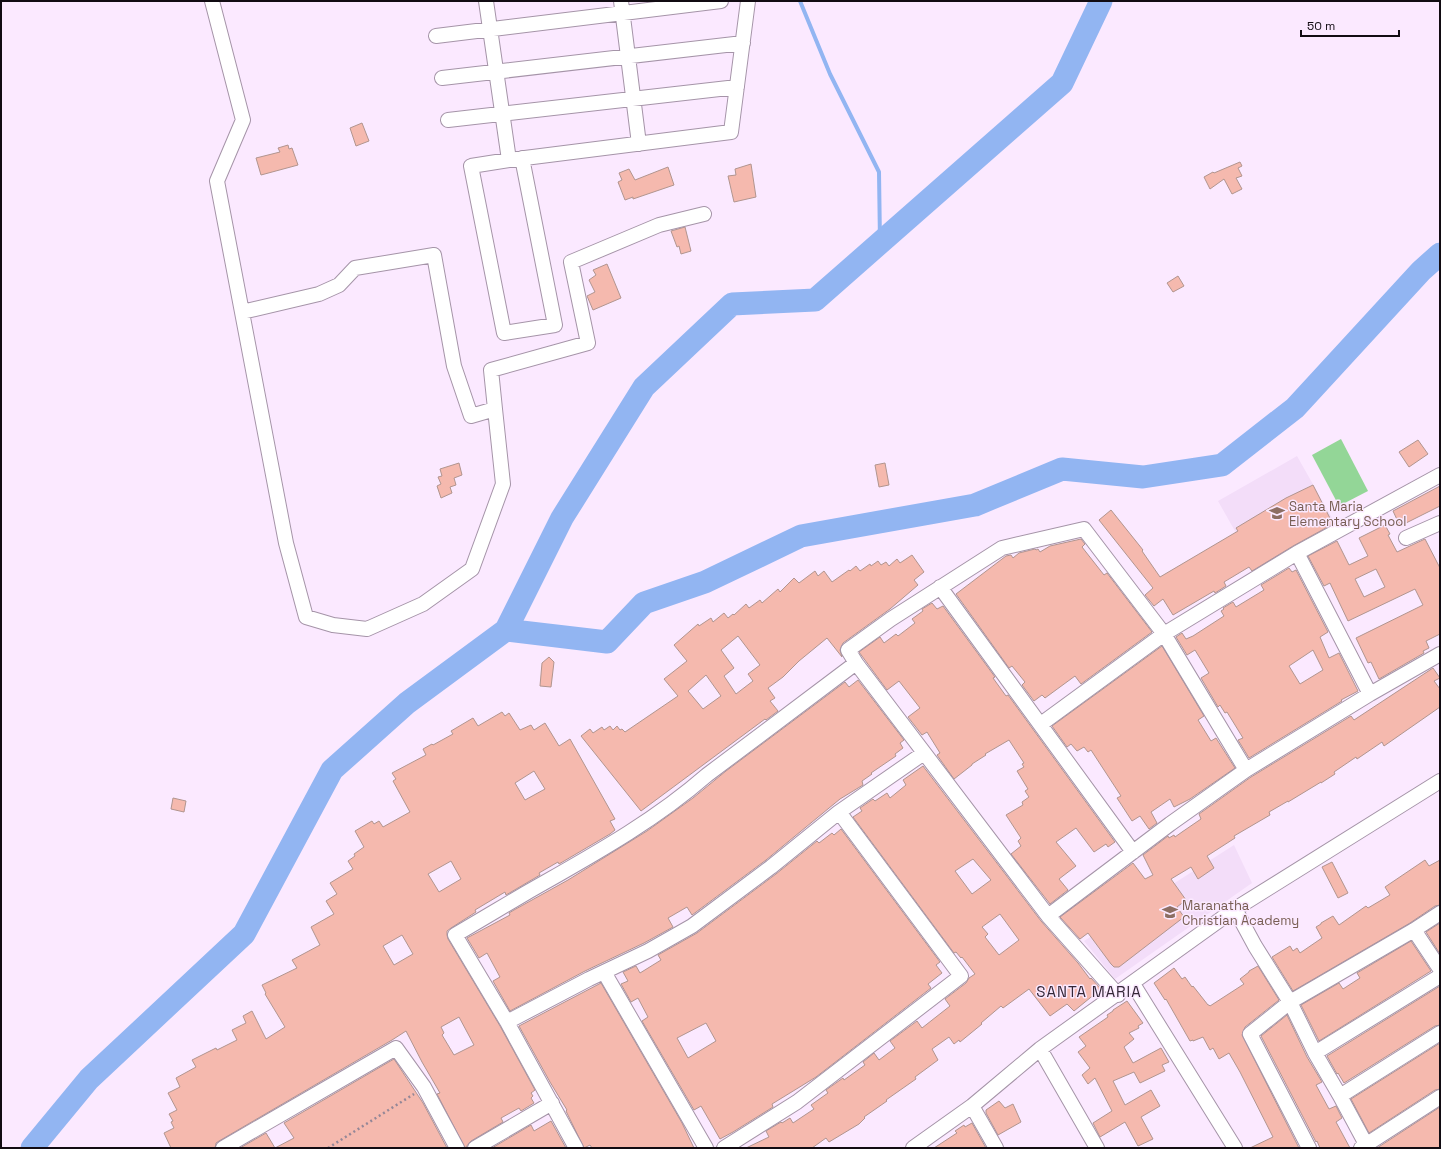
<svg xmlns="http://www.w3.org/2000/svg" width="1441" height="1149" viewBox="0 0 1441 1149" font-family="'Space Grotesk',sans-serif">
<style>
.built{fill:#f3ddf9}
.green{fill:#93d697}
.lines{fill:none;stroke-linecap:round;stroke-linejoin:round}
.stream{stroke:#92b5f2;stroke-width:4}
.river{stroke:#92b5f2;stroke-width:23}
.building{fill:#f5b9ae;stroke:#b1958f;fill-rule:evenodd}
.minor-casing{stroke:#a594a8;stroke-width:16}
.path{stroke:#948797;stroke-width:2.5;stroke-dasharray:2 3;stroke-linecap:butt}
.minor{stroke:#fff;stroke-width:14}
.labels{text-anchor:middle;dominant-baseline:central;stroke-width:3;stroke-linejoin:round;paint-order:stroke}
.education-label{font-size:13px;fill:#785e54;stroke:#fbe9ff;text-anchor:start}
.quarter-label{font-size:15px;letter-spacing:1px;fill:#342737;stroke:#fbe9ff}
</style>
<rect width="100%" height="100%" fill="#fbe9ff"/>
<path class="built" d="M1297,456l39,69 -79,45 -39,-69z
M1234,845l18,38 -137,96 -31,-38z"/>
<path class="green" d="M1341,439l27,52 -29,15 -27,-51z"/>
<g class="lines">
<path class="stream" d="M800,1l30,73 49,98 1,71"/>
<path class="river" d="M506,630l101,12 37,-39 61,-21 96,-46 174,-31 87,-36 81,8 79,-12 73,-57 126,-137 19,-17
M32,1148l57,-69 155,-145 88,-164 75,-67 99,-73 56,-112 82,-131 88,-83 83,-4 247,-217 39,-82"/>
</g>
<path class="building" d="M362,123l7,18 -13,5 -6,-18z
M288,145l1,4 3,-1 6,17 -37,10 -5,-17 24,-6 -2,-4z
M1240,162l2,4 -4,2 4,8 -6,2 6,11 -10,5 -8,-15 -14,10 -6,-12 9,-5 1,1z
M751,164l5,33 -22,5 -6,-26 8,-1 -1,-6z
M668,167l6,18 -41,14v-2l-8,3 -7,-18 4,-2 -3,-7 10,-4 6,11z
M685,227l6,24 -10,3 -2,-8 -2,1 -6,-16z
M607,264l14,34 -28,12 -6,-14 8,-4 -6,-12 7,-5 -3,-5z
M1178,276l6,10 -11,6 -6,-9z
M1418,440l10,14 -19,13 -10,-15z
M459,463l3,12 -8,3 2,7 -6,2 2,6 -11,5 -4,-12 4,-2 -3,-7 4,-1 -2,-7z
M885,463l4,22 -10,2 -4,-22z
M1313,485l20,39 -40,22 -41,25 -3,-4 -25,15 2,4 -11,7 -1,-2 -41,24 -10,-16 -9,7 -9,-11 8,-7 -54,-68 12,-10 32,40 -1,1 18,26 78,-46 -2,-3 50,-30z
M1440,486v20l-40,20 -7,-15z
M1385,525l5,9 -2,1 9,17 28,-13 15,29v66l-14,7 3,7 -6,3 1,2 -45,26 -8,-17 -3,1 -12,-25 67,-33 -8,-16 -67,32 -18,-38 -6,3 -16,-30 29,-15 12,24 19,-9 -9,-18zM1376,569l9,18 -21,10 -9,-18z
M1081,539l4,5 -3,3 22,28 3,-2 45,59 -71,52 -6,-8 -30,22 -3,-3 -8,6 -12,-16 3,-3 -13,-16 -3,2 -53,-74 50,-38 5,-1 2,3 6,-5 16,-4 1,1 2,-1 2,3 10,-6z
M912,555l12,17 -10,8 4,5 -28,24 -47,34 -3,7 2,7 -15,-19 -28,23 -16,16 -15,11 7,10 -5,3 8,10 -12,9 -1,-1 -124,92 -60,-75 9,-7 3,4 9,-6 2,3 6,-4 3,4 4,-4 3,4 2,-1 3,3 53,-36 -14,-17 23,-18 -13,-16 24,-21 1,2 12,-8 2,4 11,-9 4,5 5,-4 1,1 12,-11 3,4 11,-8 2,3 16,-14 2,3 14,-14 5,5 16,-12 3,5 6,-5 8,11 17,-12 1,1 6,-5 4,5 10,-7 1,2 7,-5 3,4 5,-3 3,4 8,-7 3,4zM738,636l22,29 -12,9 5,7 -17,13 -12,-18 10,-8 -13,-18zM706,675l15,21 -18,13 -15,-18z
M1289,568l3,4 4,-2 32,62 -8,5 9,21 10,-5 19,38 -17,9 1,1 -93,57 -11,-18 5,-2 -16,-26 -2,1 -5,-8 -2,2 -17,-29 8,-5 -14,-23 -8,5 -11,-18 6,-4 4,6 7,-3 31,-20 -3,-5 3,-2 -1,-1 10,-6 3,5 28,-17 -3,-5zM1313,650l10,20 -23,14 -11,-18z
M932,603l5,6 6,-3 52,71 -2,1 13,18 2,-1 107,147 -7,5 -2,-3 -12,8 -18,-24 -20,14 20,24 -17,13 9,11 -18,14 -39,-50 10,-8 -3,-5 3,-3 -15,-23 17,-10 -1,-3 7,-5 -4,-6 3,-2 -11,-18 7,-4 -2,-3 2,-1 -15,-23 -24,14 1,1 -14,9v1l-18,14 -17,-24 3,-2 -13,-21 -5,3 -14,-18 12,-9 -21,-27 -12,9 -28,-38 21,-15 4,6 12,-9 2,2 17,-13 -3,-4 11,-8 -1,-2z
M1162,646l42,70 -6,4 13,21 5,-3 19,30 -45,31 -16,8 -4,-8 -19,13 6,11 -8,6 -9,-13 -8,5 -15,-23 4,-2 -30,-46 -3,2 -4,-5 -7,4 -6,-7 -4,3 -15,-21z
M549,657l5,5 -3,25 -11,-1 2,-23z
M1433,668l7,10 -6,3 6,8v18l-56,39 -2,-4 -25,17 -1,-2 -22,15 1,2 -14,9v-1l-33,20v-1l-19,11 1,3 -36,21 1,2 -28,18 7,12 -16,11 -7,-12 -20,12 15,21 -9,7 7,10 -65,50h-5l-3,-3 -23,-31 -8,6 -20,-22 73,-54 12,16 8,-4 -10,-20 25,-19 1,2 5,-3 1,2 7,-5 19,-13 -2,-5 52,-37 100,-61 3,4z
M858,680l46,60 -4,3 3,5 -8,6 1,2 -25,17 1,1 -10,7 1,4 -23,14 -74,61 -74,55 -5,-8 -19,11 5,9 -29,16 -59,28 -75,40 -17,-30 7,-4 -13,-24 -8,5 -12,-20 43,-23 -1,-2 5,-3 54,-30 79,-49 46,-33 33,-27 119,-89 4,5z
M502,712l3,4 4,-3 11,17 11,-5 3,5 11,-7 14,23 11,-7 45,80 -5,2 5,9 -5,4 -51,30 -1,-2 -19,11 1,2 -34,20 -1,-3 -30,18 1,2 -25,16 -4,3v4l1,4 52,87 35,64 -4,3 2,3 -2,2 3,5 -13,8 -2,-3 -18,10 2,4 -32,19 -6,7 -28,-54 3,-1 -18,-31 -16,-31 -14,9 -173,101 -3,2 -1,5h-44l-7,-15 10,-5 -3,-6 2,-1 -4,-7 8,-4 -9,-17 12,-6 -4,-9 20,-11 -4,-7 24,-12 1,2 20,-10 -5,-10 14,-7 -3,-7 9,-5 14,28 19,-12 -20,-33 1,-1 -4,-8 35,-17 -5,-8 28,-15 -9,-18 23,-13 -8,-13 11,-7 -7,-11 23,-14 -5,-8 7,-5 -1,-2 10,-7 -9,-16 17,-10 2,3 5,-3 4,6 27,-15 -17,-31 3,-2 -4,-6 34,-18 -3,-6 9,-5 1,1 20,-11 -2,-3 22,-13 5,8zM534,771l11,18 -20,11 -10,-17zM451,861l10,18 -22,13 -11,-18zM402,935l11,19 -19,11 -11,-19zM459,1017l15,28 -20,10 -12,-20 2,-2 -3,-6z
M923,766l118,155 37,42 12,16 1,-1 10,11 -27,22 -7,-7 -17,12 -21,-27 -26,19 -2,-2 -20,17 1,1 -22,18 -1,-2 -5,4 -5,-7 -17,12 6,11 -23,17 1,2 -30,21 1,1 -23,16 1,1 -6,6 -30,18 -3,-4 -14,10h-66l23,-11 -3,-6 15,-9 1,1 8,-5 3,5 21,-14 -3,-4 17,-12 -2,-3 17,-12 1,2 21,-15 -2,-3 11,-9 5,7 16,-12 -5,-7 27,-20 5,7 28,-22 -5,-7 21,-16 3,-5 6,-4 -13,-17 -1,1 -5,-6 -2,1 -101,-136 9,-6 -2,-3 13,-9 2,2 12,-8 3,5 16,-13 -3,-5zM973,859l18,21 -19,14 -17,-23zM1000,914l19,26 -20,15 -14,-18 3,-3 -6,-7z
M173,798l13,3 -2,11 -13,-3z
M841,829l99,133 -4,3 6,8 -14,11 3,4 -115,89 -44,27 1,3 -40,25 -13,7 -19,-33 -7,4 -52,-89 6,-4 -10,-19 -7,4 -10,-18 7,-3 -5,-9 13,-6 4,7 21,-13 -3,-5 39,-22 79,-59 41,-33 2,2 13,-10 2,2zM706,1023l10,18 -28,17 -11,-20z
M1425,860l4,6 11,-6v45l-5,1 -25,17 -117,68 -21,-34 18,-11 3,5 4,-3 3,5 22,-15 -6,-11 5,-3v-1l12,-7 6,9 27,-19 2,2 22,-13 -5,-8z
M1332,862l16,31 -10,5 -16,-31z
M1440,923v31l-14,-22z
M1411,941l20,30 -112,70 -18,-36 38,-22 4,6 17,-11 -3,-5z
M1258,966l21,34 -34,27 -3,8 57,113h-49l23,-11 -33,-65 -11,-19 -10,6 -6,-11 -3,2 -7,-13 -10,4v-1l-3,1 -24,-42 -1,1 -11,-17 20,-15 8,11 3,-2 7,10 1,-1 15,19h1l1,1 34,-22 -4,-5 9,-7v-1z
M601,983l81,140 12,25h-102l-2,-3 -6,3 -18,-37 1,-1 -17,-28 -31,-56z
M1440,986v39l-5,1 -91,57 -6,-10 -1,1 -10,-18z
M1127,1001l16,22 -5,3 1,2 -10,5 5,6 -10,8 9,16 28,-15 8,14 -7,3 3,6 -25,12 -6,-11 -21,9 12,24 26,-15 9,16 -19,11 12,22 -15,7 -13,-24 -25,15 -7,-14 19,-12 -17,-33 -7,6 -6,-9 8,-7 -12,-16 8,-6 -7,-9 29,-20 -1,-2 6,-4v-1z
M1287,1015l20,42 15,25 -6,3 13,24 7,-3 6,12 -6,4 14,26h-30l-3,-7 -1,1 -55,-106z
M1440,1043v46l-5,1 -66,43 -18,-34z
M394,1059l29,44 24,45h-172l19,-10 -10,-15z
M999,1101l6,7 8,-4 8,18 -23,13 -12,-22v-3z
M1440,1107v41h-63z
M551,1121l15,27h-74l39,-23 3,6z
M972,1123l14,25h-52l23,-15 -2,-2 9,-6 1,2z
M266,1133l9,15h-35z"/>
<g class="lines">
<defs>
<path id="minor" d="M212,1l31,119 -26,61 69,362 20,74 27,8 34,4 56,-25 49,-35 31,-85 -8,-75
M486,1l23,159
M621,1l18,143
M436,36l285,-35
M442,78l301,-35
M448,120l289,-33
M522,158l33,167 -51,8 -33,-167 38,-6 222,-28 17,-131
M242,312l77,-18 20,-9 16,-17 79,-13 20,111 17,50 24,-7 -4,-39 97,-27 -17,-81 88,-37 45,-11
M1406,538l34,-15
M1297,553l73,141
M940,587l193,265
M856,663l192,253 70,79
M1041,724l123,-90 133,-81 143,-78
M1235,909l20,37 35,56 25,51 25,43 28,52
M1048,916l122,-92 76,-54 124,-76 70,-40
M1414,930l26,39
M604,972l102,176
M1133,984l102,164
M507,1022l82,-43 59,-28 44,-25 79,-59 68,-55 85,-59
M1040,1049l57,99
M1315,1053l125,-77
M1340,1096l100,-63
M972,1106l24,42
M223,1148l173,-100 28,39 33,61
M475,1148l77,-45
M576,1148l-69,-126 -52,-87c24,-14 47,-28 71,-42 63,-36 126,-70 181,-118l149,-112 -8,-13 43,-31 111,-71 82,-19 80,105 82,136
M724,1148l73,-46 164,-126 -122,-164
M913,1148l59,-42 68,-57 195,-140 205,-128
M1309,1148l-59,-114 40,-32 124,-72 26,-17
M1361,1148l79,-51"/>
</defs>
<use href="#minor" class="minor-casing"/>
<path class="path" d="M328,1148l86,-54"/>
<use href="#minor" class="minor"/>
</g>
<defs>
<symbol id="school-bare" viewBox="-9 -9 18 18"><path d="M0-5L7-2L0 1L-7-2ZM-4 1L0 2.5L4 1V4Q0 6-4 4Z" fill="#8d6e63" stroke="#fbe9ff" stroke-width="2.5" paint-order="stroke"/></symbol>
</defs>
<g fill-rule="evenodd">
<use href="#school-bare" x="1266" y="502" width="22" height="22"/>
<use href="#school-bare" x="1159" y="901" width="22" height="22"/>
</g>
<g class="labels">
<g class="education-label">
<text x="1289" y="506">Santa Maria<tspan x="1289" dy="15">Elementary School</tspan></text>
<text x="1182" y="905">Maranatha<tspan x="1182" dy="15">Christian Academy</tspan></text>
</g>
<g class="quarter-label">
<text x="1089" y="991">SANTA MARIA</text>
</g>
</g>
<rect width="1441" height="1149" fill="none" stroke="#110b12" stroke-width="4"/>
<path d="M1301 30v6h98v-6" fill="none" stroke="#110b12" stroke-width="2"/>
<text x="1307" y="30" font-size="12" fill="#110b12" stroke="#fbe9ff" stroke-width="3" paint-order="stroke">50 m</text>
</svg>
